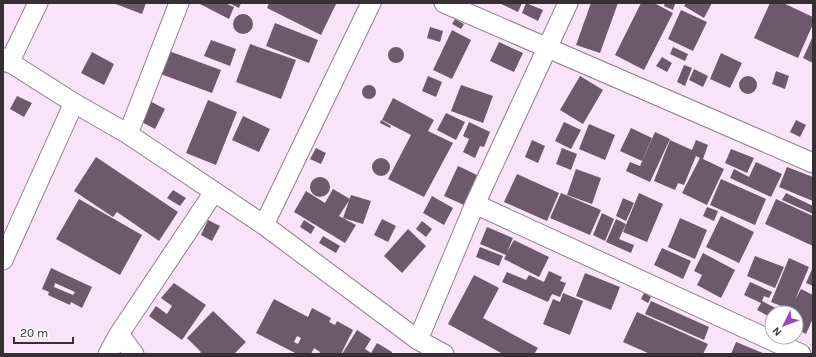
<svg xmlns="http://www.w3.org/2000/svg" width="816" height="357" viewBox="0 0 816 357" font-family="Karla,sans-serif">
<style>
.building{fill:#6c596b;fill-rule:evenodd}
.lines{fill:none;stroke-linecap:round;stroke-linejoin:round}
.minor-casing{stroke:#927e91;stroke-width:21}
.minor{stroke:#fff;stroke-width:19}
</style>
<rect width="100%" height="100%" fill="#f9e3f8"/>
<path class="building" d="M113,3h33l-4,11z
M200,3h25l9,4 -5,12 -29,-15z
M229,3h12l-2,5z
M269,3h65l2,1 -15,31 -54,-27z
M499,3h23l-4,9z
M526,3l17,7 -5,11 -16,-8z
M591,3h27l-18,50 -24,-8z
M641,3h13l19,10 -29,57 -29,-15z
M665,3h8l2,1 -2,6 -9,-4z
M686,3h26l-8,15 -20,-12z
M770,3h13l30,14v7l-15,34 -44,-20z
M681,10l26,12 -14,29 -25,-12z
M233 24a10 10 0 1 1 20 0a10 10 0 1 1-20 0Z
M455,19l9,5 -3,5 -9,-5z
M275,23l43,17 -9,23 -43,-17z
M430,27l13,4 -3,11 -13,-4z
M452,30l19,10 -19,39 -19,-9z
M813,36v27l-10,-5z
M211,40l25,9 -6,17 -26,-10z
M499,42l24,11 -9,19 -24,-11z
M250,44l46,16 -15,39 -45,-17z
M388 55a8 8 0 1 1 16 0a8 8 0 1 1-16 0Z
M673,47l15,7 -3,7 -15,-7z
M166,50l55,20 -9,23 -54,-20z
M92,52l22,12 -10,21 -23,-12z
M721,53l21,10 -12,25 -20,-9z
M662,57l10,6 -5,9 -11,-6z
M684,65l8,3 -7,18 -8,-4z
M694,69l14,7 -5,11 -14,-7z
M776,71l13,5 -4,13 -13,-5z
M739 85a9 9 0 1 1 18 0a9 9 0 1 1-18 0Z
M428,76l14,6 -6,15 -14,-6z
M580,76l23,14 -20,34 -23,-14z
M362 92a7 7 0 1 1 14 0a7 7 0 1 1-14 0Z
M461,85l32,11 -10,27 -32,-12z
M17,96l15,7 -8,14 -14,-8z
M393,98l41,22 -6,11 25,12 -29,54 -36,-18 23,-44 -29,-15z
M146,99l19,10 -10,20 -19,-10z
M208,100l29,12 -21,53 -30,-12z
M446,113l19,9 -9,18 -19,-10z
M243,116l27,13 -11,23 -27,-12z
M381,120l10,6 -1,2 -10,-5z
M796,120l10,5 -6,12 -10,-5z
M469,122l21,10 -6,15 -4,-1 -5,12 -12,-6 6,-13 -6,-3z
M564,122l17,8 -10,19 -16,-8z
M589,124l26,11 -10,25 -26,-11z
M631,128l21,10 -10,23 -22,-10z
M655,132l15,7 -20,43 -24,-11 4,-9 10,4z
M532,140l13,6 -7,17 -13,-6z
M670,140l22,10 4,-10 12,5 -5,14 21,10 -17,36 -25,-12 18,-35 -4,-2 -12,29 -6,-2 -3,7 -21,-9z
M316,148l10,5 -5,11 -11,-5z
M562,148l15,6 -6,16 -15,-6z
M731,149l23,9 -7,15 -22,-10z
M96,157l82,55 -19,29 -42,-29 -4,5 -39,-26z
M372 167a9 9 0 1 1 18 0a9 9 0 1 1-18 0Z
M756,162l26,12 -11,23 -41,-19 4,-9 15,8z
M458,166l19,9 -13,30 -20,-9z
M787,167l26,10v24l-34,-14z
M576,169l25,9 -9,26 -25,-9z
M517,174l42,19 -12,28 -43,-19z
M310 187a10 10 0 1 1 20 0a10 10 0 1 1-20 0Z
M721,179l45,20 -11,26 -45,-20z
M333,189l17,10 -11,17 17,9 -11,18 -51,-31 12,-21 19,12z
M173,190l13,8 -6,8 -13,-8z
M561,193l40,17 -11,25 -40,-17z
M639,193l24,11 -16,38 -24,-10z
M786,193l27,13v8l-31,-14z
M351,195l20,6 -8,23 -20,-6z
M432,196l21,12 -9,17 -21,-12z
M623,198l11,5 -8,18 -10,-5z
M79,199l63,36 -22,40 -64,-36z
M776,199l37,17v30l-48,-22z
M707,207l11,4 -4,10 -11,-5z
M602,213l12,6 -9,22 -12,-6z
M721,216l33,16 -15,31 -33,-16z
M680,218l27,12 -12,29 -27,-12z
M382,219l14,7 -8,16 -14,-7z
M616,219l10,5 -7,15 15,6 -3,8 -25,-11z
M208,220l12,6 -8,15 -11,-6z
M304,220l11,7 -4,7 -11,-7z
M422,221l10,8 -6,8 -10,-8z
M487,227l26,11 -6,14 7,-12 35,17 -10,20 -35,-18 2,-4 -26,-11z
M408,229l18,17 -24,27 -18,-17z
M323,236l17,10 -4,7 -17,-10z
M480,247l23,9 -4,10 -23,-9z
M662,248l29,13 -8,18 -29,-14z
M703,253l32,17 -14,28 -24,-13 5,-10 -8,-4z
M755,256l29,11 -9,21 -28,-12z
M789,258l20,9 -14,33 6,-11 12,6v23l-7,16 -10,-5v-16h-6l1,-3 -20,-8z
M813,267v19l-7,-3z
M51,268l41,19 -10,21 -11,-6 -1,3 -22,-10 1,-3 -7,-3zM55,283l20,9 -2,3 -19,-8z
M549,271l13,6 -2,4 6,2 -6,14 -8,-3 -4,8 -46,-20 5,-10 19,8 3,-5 15,7z
M585,273l35,14 -9,23 -35,-14z
M474,275l25,13 -16,30 55,30 -4,6h-31l-55,-30z
M750,282l22,10 -3,6 -5,-2 -2,5 23,12h-13v5l-15,-8 4,-7 -17,-8z
M174,283l32,22 -24,35 -33,-24 7,-10 11,8 5,-8 -11,-8z
M563,293l20,8 -13,34 -27,-11 10,-25 7,3z
M644,293l7,4 -3,6 -7,-4z
M274,299l34,18 4,-9 19,10 -2,4 6,3 2,-4 16,9 -12,24h-22l1,-2 -6,-4 -3,6h-14l-41,-21zM297,336l4,2 -3,6 -4,-2z
M651,301l58,26 -5,13 -59,-26z
M213,311l33,31 -12,12h-35l2,-2 -14,-14z
M637,312l71,32 -5,10h-53l-27,-12z
M357,330l14,9 -6,10 6,4 6,-10 15,9v2h-50z
M736,342l29,12h-34z"/>
<g class="lines">
<defs>
<path id="minor" d="M444,3l369,160
M3,58l71,45 54,31 136,91 154,115 26,14
M9,63l29,-60
M128,134l51,-131
M475,204l326,150
M264,225l107,-222
M3,260l71,-157
M119,334l15,20
M418,340l57,-136 93,-201
M108,354l11,-20 95,-142"/>
</defs>
<use href="#minor" class="minor-casing"/>
<use href="#minor" class="minor"/>
</g>
<rect width="816" height="357" fill="none" stroke="#372e36" stroke-width="8"/>
<g transform="translate(784 325) rotate(228)"><circle r="19" fill="#ffffff" stroke="#afabaf"/>
<path d="M0-3L7 15L0 10L-7 15Z" fill="#9847b7"/>
<text y="-6" font-size="11" font-weight="bold" text-anchor="middle" fill="#372e36">N</text>
</g>
<path d="M14 337v6h59v-6" fill="none" stroke="#372e36" stroke-width="2"/>
<text x="20" y="337" font-size="12" fill="#372e36" stroke="#ffffff" stroke-width="3" paint-order="stroke">20 m</text>
</svg>
